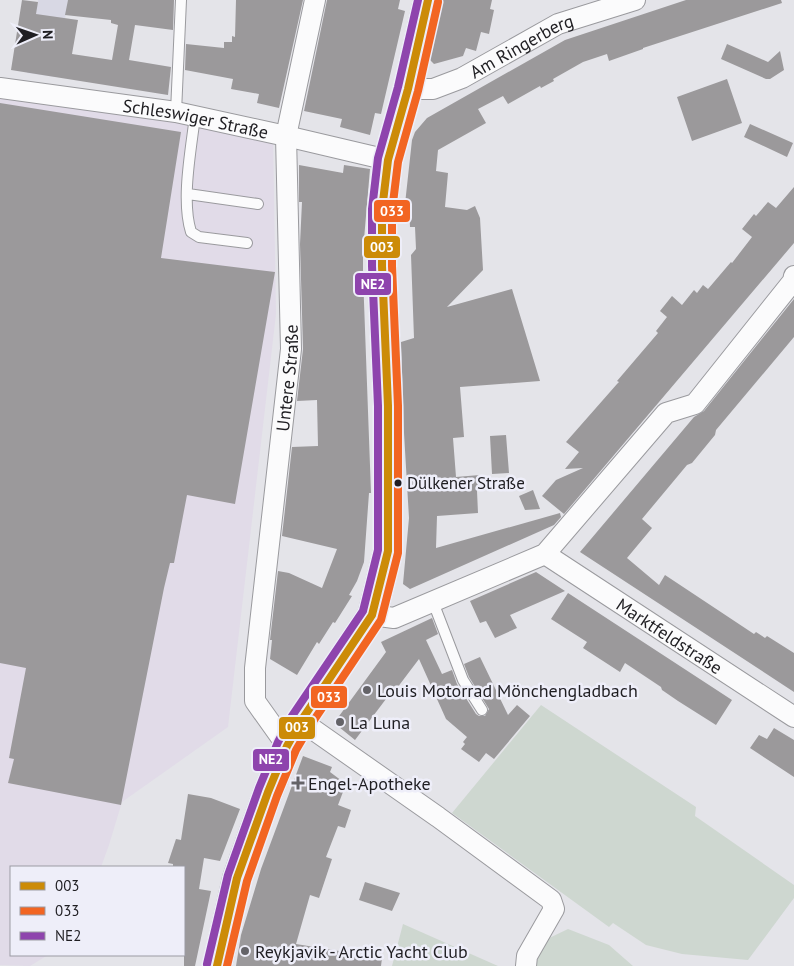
<svg xmlns="http://www.w3.org/2000/svg" width="794" height="966" viewBox="0 0 794 966" font-family="'PT Sans',sans-serif">
<style>
.commercial{fill:#e1dbe8}
.built{fill:#d8d8e4}
.green{fill:#ced7d0}
.building{fill:#9b999b}
.lines{fill:none;stroke-linecap:round;stroke-linejoin:round}
.lane-casing{stroke:#9a9a9e;stroke-width:12}
.street-casing{stroke:#9a9a9e;stroke-width:22}
.secondary-casing{stroke:#9a9a9e;stroke-width:30}
.lane{stroke:#fbfbfc;stroke-width:10}
.street{stroke:#fbfbfc;stroke-width:20}
.secondary{stroke:#fbfbfc;stroke-width:28}
.bus-1-casing{stroke:#eeeef9;stroke-width:11}
.bus-2-casing{stroke:#eeeef9;stroke-width:11}
.bus-3-casing{stroke:#eeeef9;stroke-width:11}
.bus-1{stroke:#cc8b07;stroke-width:8}
.bus-2{stroke:#f26522;stroke-width:8}
.bus-3{stroke:#8e44ad;stroke-width:8}
.bus-dot{fill:#1f1e22;stroke:#eeeef9;stroke-width:2}
.poi-dot{fill:#646368;stroke:#eeeef9;stroke-width:2}
.labels{text-anchor:middle;dominant-baseline:central;stroke-width:5;stroke-linejoin:round;paint-order:stroke}
.bus-label{font-size:17px;fill:#1f1e22;stroke:#eeeef9;text-anchor:start}
.street-label{font-size:18px;fill:#1f1e22;stroke:#eeeef9}
.poi-label{font-size:18px;fill:#1f1e22;stroke:#eeeef9;text-anchor:start}
.line-badge{stroke:#eeeef9;stroke-width:2}
.badge-label{font-size:14px;text-anchor:middle;font-weight:bold;fill:#fff}
</style>
<rect width="100%" height="100%" fill="#e4e4e9"/>
<path class="commercial" d="M0,96l273,41 3,177 -48,413 -106,75 -13,43 -8,22h-90v88h37l-18,11 -30,-1z"/>
<path class="built" d="M38,0h30l-12,77 -29,-4z"/>
<path class="green" d="M541,705l155,102 -1,9 99,69v13l-46,62 -66,-6 -36,-9 -33,-22 -4,4 -157,-114z
M403,924l95,42h-106z
M568,929l41,16 24,21h-97l5,-24z"/>
<path class="building" d="M22,0l16,2 -2,12 42,6 -6,34 40,6 6,-35 -7,-2v-3l-46,-5 3,-15h106l-1,30 -38,-5 -6,35 42,7 -3,28 -157,-25z
M236,0h67l-24,108 -22,-5 2,-9 -28,-5 2,-10 -48,-9 1,-26 38,4v-6h8v-6l3,1z
M327,0h73l-2,9 7,2 -24,103 -6,-1 -5,22 -30,-8 2,-8 -38,-8z
M443,0h49l-2,9 4,1 -5,24 -8,-2 -5,19 -10,-3 -3,8 -29,8 -4,-4z
M686,0h95l1,3 -139,45v1l-34,12 -2,-7 -24,8 -30,17 1,2 -13,7 -1,-2 -32,18 -5,-8 -25,13 8,14 -48,27 -2,21 12,2 -3,34 22,3 8,-4 5,12 3,52 -36,37 65,-18 28,92 -80,6 4,50 -11,1 3,39 24,-2 1,16h-4l1,22 -41,3 -1,32 124,-35 1,4 -7,8 -144,64 -7,-5 6,-66 -5,-85 -3,-91 13,-4 -3,-83 5,-6 -1,-22h-5l-1,-23h-4l7,-64 3,-8 12,-14 138,-78z
M727,44l41,18 12,-11 4,19 -14,9h-4l-45,-20z
M727,79l15,44 -50,18 -15,-44z
M0,103l181,29 -20,126 114,14 -40,232 -48,-9 -13,68h-4l-6,25 -43,217 -113,-22 6,-24 -5,-1 17,-90 -26,-5z
M750,124l43,19 -6,14 -43,-20z
M299,165l44,8 1,-8 26,4 -7,82v24l8,218h-2l-5,69 -7,19 -8,14 3,1 -17,27 -2,-1 -14,22 -2,-2 -20,33 -27,-16 2,-19h-2l8,-69 11,2 33,15 15,-39 -55,-13 10,-89 26,-1 -1,-46 -20,1 6,-52 -3,-105 2,-42h-3z
M794,187v56l-230,271 -22,-18 14,-16 27,-12 -18,1 14,-17 -13,-10 51,-58 2,-2 -2,-1 41,-48 -2,-2 11,-14 -7,-6 12,-15 10,9 12,-15 3,3 6,-8 5,4 23,-27 1,1 20,-26 -10,-8 12,-15 2,2 12,-14 8,6z
M794,299v38l-78,93 -1,5 -23,28 -5,2 -45,54 10,9 -25,30 32,27 6,-10 89,59 2,-2 9,6 2,-2 27,17v39l-214,-140 114,-135 10,-6z
M506,435l3,38 -17,1 -2,-38z
M533,490l7,19 -15,1 -6,-14z
M536,572l29,19 -55,24 7,13 -22,10 -9,-17 -6,2 -10,-22z
M568,593l164,107 -16,25 -38,-24 -16,-11 -1,-3 -36,-24 -5,9 -37,-24 4,-6 -36,-23z
M432,618l6,16 -12,6 16,34 10,-4 5,14 19,30 3,2h6l4,-7 -20,-32 -5,-13 16,-7 28,58 9,-10 13,11 -36,43 -8,-6 -7,9 -18,-13 4,-5 -2,-2 4,-5 -21,-18 -27,-60 -28,37 -2,-1 -34,45 -21,-17 52,-71 -5,-10z
M774,728l20,12v37l-44,-29 9,-13 8,4z
M303,756l29,11 -2,5 16,12 -8,21 13,5 -6,18 -7,-2 -12,31 6,2 -13,39 -9,-3 -14,49 86,14 -1,8h-145l5,-31 20,-66z
M188,794l23,4 29,11 -20,52 -16,-3 -5,31 12,2 -16,75h-11v-99h-11v-3l-5,-1 8,-24 5,1z
M365,882l35,11 -8,18 -33,-11z"/>
<g class="lines">
<defs>
<path id="lane" d="M176,112l5,-112
M195,116c-4,34 -14,84 -4,116l8,5 48,6
M188,194l70,10
M433,602l30,78 19,30"/>
<g id="street">
<path id="s1" d="M0,88l176,24 110,24 102,24"/>
<path id="s2" d="M408,89h25l29,-11 96,-54 77,-24"/>
<path id="s3" d="M545,554l249,163"/>
<path d="M372,615l22,3 151,-64 121,-141 29,-9 98,-123 1,-5"/>
<path d="M301,721l137,96 113,83 3,9 -27,47 -1,10"/>
<path id="s4" d="M287,746l-32,-45v-33l36,-319 -5,-213 29,-136"/>
</g>
<path id="secondary" d="M217,966l20,-88 31,-86 19,-46 14,-25 71,-106 16,-64v-145l-6,-140v-56l6,-50 20,-71 20,-89"/>
</defs>
<use href="#lane" class="lane-casing"/>
<use href="#street" class="street-casing"/>
<use href="#secondary" class="secondary-casing"/>
<use href="#lane" class="lane"/>
<use href="#street" class="street"/>
<use href="#secondary" class="secondary"/>
<defs>
<path id="bus-1" d="M217,966l20,-88 31,-86 19,-46 14,-25 71,-106 16,-64v-145l-6,-140v-56l6,-50 20,-71 20,-89"/>
<path id="bus-2" d="M227,966l20,-85 30,-85 19,-46 14,-24 71,-106 17,-67v-147l-6,-140v-55l6,-49 20,-71 20,-89"/>
<path id="bus-3" d="M207,964l21,-89 31,-87 19,-46 14,-26 71,-105 15,-61v-144l-6,-140v-57l6,-51 20,-71 20,-87"/>
</defs>
<use href="#bus-1" class="bus-1-casing"/>
<use href="#bus-2" class="bus-2-casing"/>
<use href="#bus-3" class="bus-3-casing"/>
<use href="#bus-1" class="bus-1"/>
<use href="#bus-2" class="bus-2"/>
<use href="#bus-3" class="bus-3"/>
</g>
<circle class="bus-dot" cx="398" cy="483" r="4.5"/>
<g class="poi-dot">
<circle cx="367" cy="690" r="5"/>
<circle cx="340" cy="722" r="5"/>
<path d="M295.5 775.5h5v5h5v5h-5v5h-5v-5h-5v-5h5z"/>
<circle cx="245" cy="951" r="5"/>
</g>
<g class="labels">
<g class="bus-label">
<text x="407" y="483">Dülkener Straße</text>
</g>
<g class="street-label">
<text stroke="none"><textPath href="#s2" startOffset="124">Am Ringerberg</textPath></text>
<text stroke="none"><textPath href="#s1" startOffset="198">Schleswiger Straße</textPath></text>
<text stroke="none"><textPath href="#s4" startOffset="380">Untere Straße</textPath></text>
<text stroke="none"><textPath href="#s3" startOffset="149">Marktfeldstraße</textPath></text>
</g>
<g class="poi-label">
<text x="377" y="690">Louis Motorrad Mönchengladbach</text>
<text x="350" y="722">La Luna</text>
<text x="308" y="783">Engel-Apotheke</text>
<text x="255" y="951">Reykjavik - Arctic Yacht Club</text>
</g>
</g>
<g class="line-badge">
<rect x="373" y="199" width="38" height="24" rx="5" fill="#f26522"/>
<rect x="363" y="235" width="38" height="24" rx="5" fill="#cc8b07"/>
<rect x="354" y="272" width="38" height="24" rx="5" fill="#8e44ad"/>
<rect x="310" y="685" width="38" height="24" rx="5" fill="#f26522"/>
<rect x="278" y="716" width="38" height="24" rx="5" fill="#cc8b07"/>
<rect x="252" y="748" width="38" height="24" rx="5" fill="#8e44ad"/>
</g>
<g class="badge-label">
<text x="392" y="216">033</text>
<text x="382" y="252">003</text>
<text x="373" y="289">NE2</text>
<text x="329" y="702">033</text>
<text x="297" y="732">003</text>
<text x="271" y="764">NE2</text>
</g>
<rect x="10" y="866" width="175" height="90" fill="#eeeef9" stroke="#9b9ba3"/>
<rect x="20" y="882" width="25" height="8" fill="#cc8b07" stroke="#9b9ba3"/>
<text x="55" y="891" font-size="15" fill="#1f1e22">003</text>
<rect x="20" y="907" width="25" height="8" fill="#f26522" stroke="#9b9ba3"/>
<text x="55" y="916" font-size="15" fill="#1f1e22">033</text>
<rect x="20" y="932" width="25" height="8" fill="#8e44ad" stroke="#9b9ba3"/>
<text x="55" y="941" font-size="15" fill="#1f1e22">NE2</text>
<g transform="translate(35 35) rotate(88)" stroke="#eeeef9" stroke-width="4" paint-order="stroke">
<path d="M0-4L9 19L0 12L-9 19Z" fill="#1f1e22"/>
<text y="-8" font-size="14" font-weight="bold" text-anchor="middle" fill="#1f1e22">N</text>
</g>
</svg>
